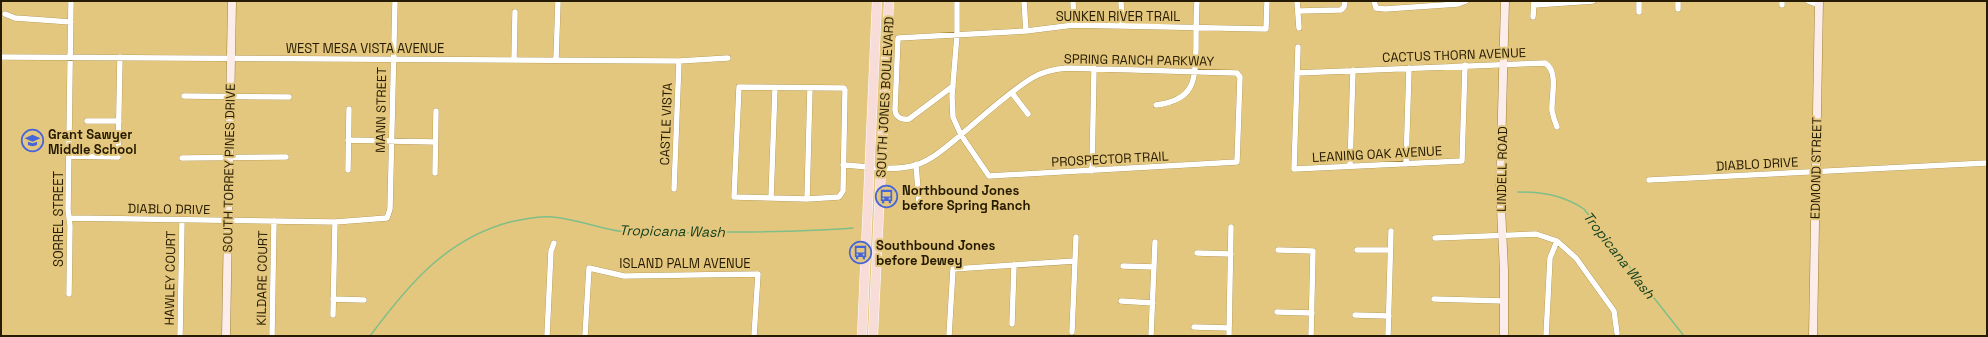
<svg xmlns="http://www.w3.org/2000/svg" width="1988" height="337" viewBox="0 0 1988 337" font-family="'Space Grotesk',sans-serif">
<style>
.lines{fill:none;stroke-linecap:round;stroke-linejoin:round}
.stream{stroke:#7fbe89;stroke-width:1.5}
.street-casing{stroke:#9e823a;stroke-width:6}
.secondary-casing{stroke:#9e823a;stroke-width:9}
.primary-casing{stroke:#fff;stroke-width:10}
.street{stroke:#fff;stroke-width:5.5}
.secondary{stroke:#fcedeb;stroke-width:8}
.primary{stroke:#f8dcd7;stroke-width:9}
.labels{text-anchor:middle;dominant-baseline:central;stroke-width:4;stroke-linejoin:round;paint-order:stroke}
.street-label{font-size:13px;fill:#261b00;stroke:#e4c77e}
.poi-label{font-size:13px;font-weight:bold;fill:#261b00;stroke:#e4c77e;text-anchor:start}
.water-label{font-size:14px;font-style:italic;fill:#103e1c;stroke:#e4c77e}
</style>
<rect width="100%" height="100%" fill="#e4c77e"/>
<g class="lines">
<path class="stream" d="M1518,192c25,0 45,3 66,17l100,127
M370,336c38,-51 76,-97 140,-114 14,-3 28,-6 42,-5 28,2 54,15 83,16 26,1 53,0 79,-1 46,0 93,0 139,-4"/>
<defs>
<path id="street" d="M1024,1l2,30
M1073,1l1,24
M1121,1l1,24
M1297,1l2,27
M1374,1l2,7 9,1 73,-5 8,-3
M1808,1l11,4
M1534,5l59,-4
M1782,5v-4
M1678,9v-8
M1299,11l42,-1 3,-3 1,-6
M1639,12v-11
M5,14l10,4 56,4
M1533,17l1,-16
M1298,47l-4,122 168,-8 3,-96
M1,57l678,4 49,-3
M514,60l1,-48
M556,60l2,-59
M1297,73l248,-10c14,8 6,34 7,48 1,5 3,11 5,16
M953,86l-44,33c-7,1 -13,-1 -14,-9l3,-72 128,-7 48,-6 192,4 1,-28
M739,87l105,1 1,2 -2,101 -4,6 -32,2 -73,-2z
M1012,93l16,21
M184,96l105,1
M1156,105c39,-5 39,-24 40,-57 0,-16 0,-31 1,-47
M87,121h32
M348,140l87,2
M69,156l49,1 2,-100
M182,158l104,-1
M916,164l3,39
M1406,164l3,-96
M843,165c24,1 49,7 73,0 15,-5 28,-16 40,-26 24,-20 50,-45 76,-61 10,-6 23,-9 35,-10l170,5 3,4 -3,85 -248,14 -28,-41 -8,-18 -1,-21 5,-61v-34
M1350,166l3,-96
M348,170l1,-61
M1092,171l2,-103
M435,173l1,-62
M1649,180l338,-17
M674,189l5,-128
M771,198l4,-110
M807,199l3,-111
M69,218l266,4 52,-4 3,-9 5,-208
M1435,238l101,-4 21,7 19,17 38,53 3,22
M1278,250l35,1 -2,85
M1357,250h33
M1197,253l34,1
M1123,266l31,1
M69,294l1,-68 -2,-17 3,-208
M333,299l31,1
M1434,299l70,2
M1121,301l32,2
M1277,312l35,1
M333,315l2,-93
M1355,315l34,1
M1012,324l2,-59
M1194,327l35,1
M1072,332l4,-95
M180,336l2,-116
M272,336l2,-115
M547,336l4,-85 3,-8
M585,336l4,-68 35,8 134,-2 -4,62
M949,336l4,-67 122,-8
M1151,336l4,-94
M1229,336l2,-109
M1388,336l3,-105
M1546,336l4,-78 7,-17"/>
<path id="secondary" d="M226,336l6,-335
M1504,336v-66l-4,-82 5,-187
M1813,336l6,-335"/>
<path id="primary" d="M862,336l15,-335
M873,336l16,-335"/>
</defs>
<use href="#street" class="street-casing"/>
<use href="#secondary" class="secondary-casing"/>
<use href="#primary" class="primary-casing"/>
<use href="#street" class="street"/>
<use href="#secondary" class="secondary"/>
<use href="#primary" class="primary"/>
</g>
<defs>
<symbol id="school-ring" viewBox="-11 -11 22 22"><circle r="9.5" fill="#e4c77e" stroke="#4665d9" stroke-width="1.5"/><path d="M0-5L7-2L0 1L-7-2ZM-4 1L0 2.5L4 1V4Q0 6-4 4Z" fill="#4665d9"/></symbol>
<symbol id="bus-ring" viewBox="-11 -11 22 22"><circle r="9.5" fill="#e4c77e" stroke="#4665d9" stroke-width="1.5"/><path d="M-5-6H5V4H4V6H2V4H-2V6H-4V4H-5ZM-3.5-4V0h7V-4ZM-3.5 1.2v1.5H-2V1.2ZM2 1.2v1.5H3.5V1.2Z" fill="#4665d9"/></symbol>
</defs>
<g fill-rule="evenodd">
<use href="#school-ring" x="20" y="128" width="25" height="25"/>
<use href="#bus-ring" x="874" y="184" width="25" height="25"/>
<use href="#bus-ring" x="848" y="240" width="25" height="25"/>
</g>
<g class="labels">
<g class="street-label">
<text x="1118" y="16">SUNKEN RIVER TRAIL</text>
<text x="365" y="48">WEST MESA VISTA AVENUE</text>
<text transform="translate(1454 55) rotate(-2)">CACTUS THORN AVENUE</text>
<text transform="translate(1139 60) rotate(1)">SPRING RANCH PARKWAY</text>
<text transform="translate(885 97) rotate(-87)">SOUTH JONES BOULEVARD</text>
<text transform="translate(381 110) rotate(-89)">MANN STREET</text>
<text transform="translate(666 124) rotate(-88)">CASTLE VISTA</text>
<text transform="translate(1377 154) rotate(-3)">LEANING OAK AVENUE</text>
<text transform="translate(1110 159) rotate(-3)">PROSPECTOR TRAIL</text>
<text transform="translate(1757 164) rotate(-3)">DIABLO DRIVE</text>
<text transform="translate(229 168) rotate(-89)">SOUTH TORREY PINES DRIVE</text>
<text transform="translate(1816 168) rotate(-89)">EDMOND STREET</text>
<text transform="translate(1502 169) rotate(-89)">LINDELL ROAD</text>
<text transform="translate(169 209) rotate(1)">DIABLO DRIVE</text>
<text transform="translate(58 219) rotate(-90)">SORREL STREET</text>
<text x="685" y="263">ISLAND PALM AVENUE</text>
<text transform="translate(170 278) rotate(-89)">HAWLEY COURT</text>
<text transform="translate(262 278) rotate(-89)">KILDARE COURT</text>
</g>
<g class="poi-label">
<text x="48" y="134">Grant Sawyer<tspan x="48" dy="15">Middle School</tspan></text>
<text x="902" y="190">Northbound Jones<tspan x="902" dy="15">before Spring Ranch</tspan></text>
<text x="876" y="245">Southbound Jones<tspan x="876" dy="15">before Dewey</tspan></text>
</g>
<g class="water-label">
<text transform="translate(672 231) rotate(1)">Tropicana Wash</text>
<text transform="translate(1619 255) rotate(52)">Tropicana Wash</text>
</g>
</g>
<rect width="1988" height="337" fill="none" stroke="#261b00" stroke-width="4"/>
</svg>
